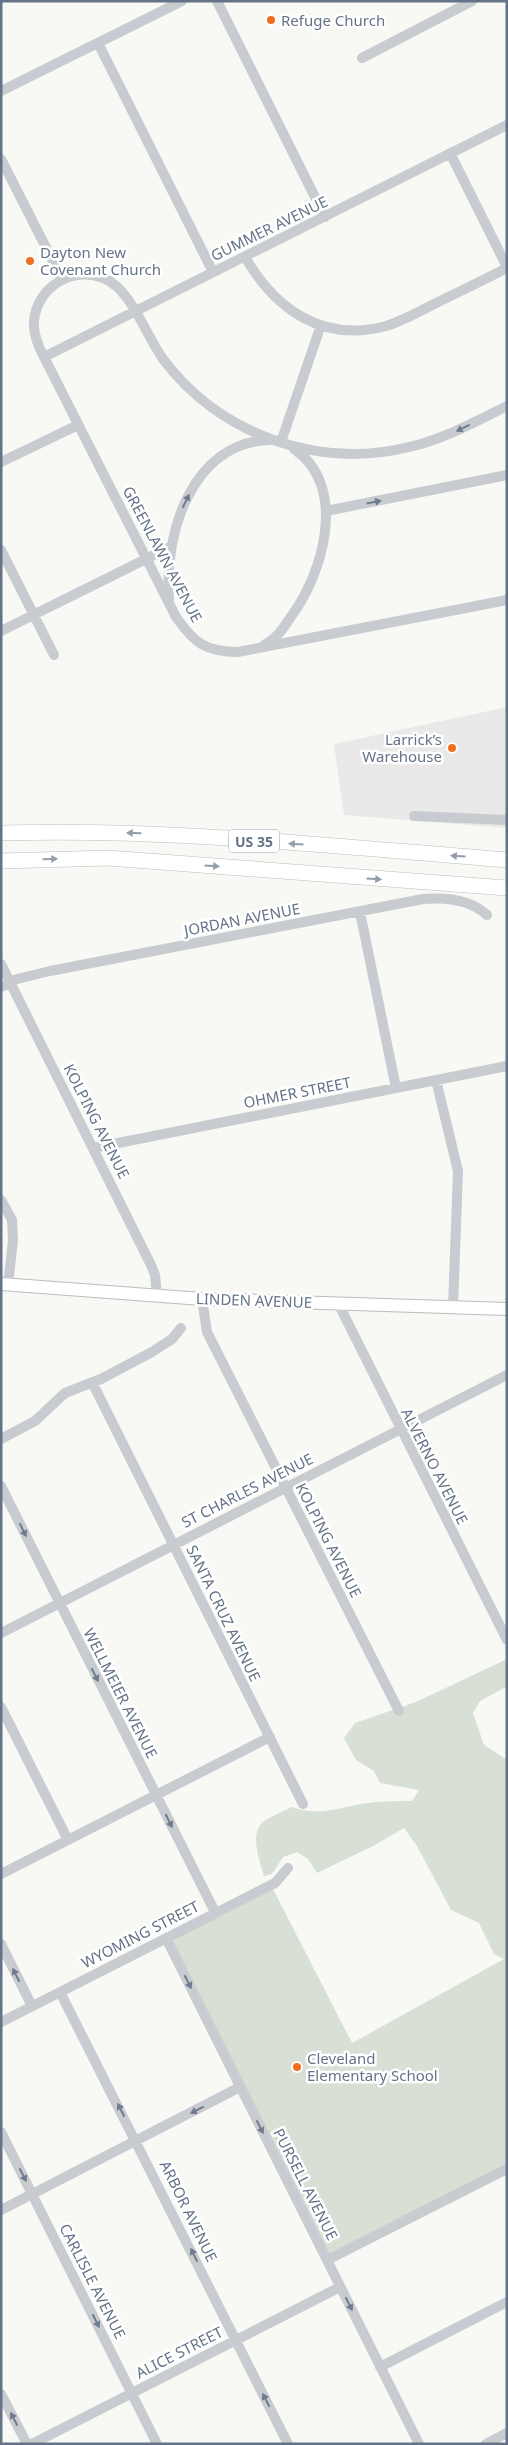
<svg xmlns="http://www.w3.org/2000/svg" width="508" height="2445" viewBox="0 0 508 2445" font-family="'Noto Sans',sans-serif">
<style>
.built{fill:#e8e9e8}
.green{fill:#d8e0d6}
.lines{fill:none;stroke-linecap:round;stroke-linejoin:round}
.major-casing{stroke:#b9bcc1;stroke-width:14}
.highway-casing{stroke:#babdc1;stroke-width:16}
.minor{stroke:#c8cbcf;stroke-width:10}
.major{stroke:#fff;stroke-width:12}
.highway{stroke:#fff;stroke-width:15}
.oneway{fill:#6f7c8f}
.oneway2{fill:#939dac}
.poi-dot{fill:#f06e1d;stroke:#fff;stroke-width:2}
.labels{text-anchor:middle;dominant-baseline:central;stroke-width:5;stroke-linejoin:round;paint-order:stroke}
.shield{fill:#fff;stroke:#939dac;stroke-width:1}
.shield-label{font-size:14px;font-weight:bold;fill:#657388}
.poi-label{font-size:15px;fill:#657388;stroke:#fff;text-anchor:start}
.street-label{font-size:15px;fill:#657388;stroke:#fff}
</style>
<rect width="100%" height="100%" fill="#f8f8f5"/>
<path class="built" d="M507,707v121l-163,-13 -10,-71z"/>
<path class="green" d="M507,1659v30l-3,-1 -24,13 -7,12 11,32 23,15v409l-180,91 -161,-322 105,-53 81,158 152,-84 -10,-5 -15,-31 -28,-13 -34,-64 -13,-18 -31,18 -56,27 -9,-14 -11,-7 -14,5 -11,17 -8,2c-4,-14 -15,-42 -1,-54 8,-6 20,-10 29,-15 24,9 44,2 69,-3 17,-3 34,-3 51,-3l7,-11 -39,-7 -6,-12 -18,-11 -12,-22 11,-15 61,-21z"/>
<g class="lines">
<defs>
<path id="major" d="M1,1284l201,15 305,10"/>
<path id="highway" d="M1,833c169,-5 338,14 506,27
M1,861l107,-3 399,30"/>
</defs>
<use href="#major" class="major-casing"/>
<use href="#highway" class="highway-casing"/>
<path class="minor" d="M217,1l108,216
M98,43l115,229
M362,58l110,-57
M1,91l181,-90
M450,153l57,114
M1,159l61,120
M245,257c31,53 78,86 141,69 16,-5 31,-13 46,-21 25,-12 50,-24 75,-37
M44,357l463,-232
M507,406c-32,16 -63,33 -98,41 -91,23 -190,-13 -246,-88 -17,-23 -32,-71 -60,-81 -31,-12 -66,9 -69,43 -1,13 4,25 10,36l132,260c18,26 30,35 62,35l269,-52
M281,442l40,-117
M1,462l77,-37
M326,511l181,-36
M1,550l53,105
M169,599c-5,-66 23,-156 100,-159
M1,631l169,-84
M264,645c12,-6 19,-16 26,-27 33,-43 59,-132 4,-169
M414,816l93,4
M360,912l36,176
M1,964l150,301 4,10 2,20
M1,987l16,-8 33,-8 373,-72c23,-2 47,0 64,16
M436,1080l22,91 -5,136
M93,1148l414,-82
M1,1200l11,20 1,20 -5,45
M202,1299l5,33 192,379
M338,1303l169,337
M92,1382l211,422
M1,1439l34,-18 30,-28 36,-14 51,-27 20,-13 9,-11
M1,1486l214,426
M1,1633l506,-258
M1,1707l67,133
M1,1874l269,-137
M166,1938l253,506
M1,1944l31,62
M60,1992l228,452
M1,2022l274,-139 13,-15
M1,2132l156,312
M1,2210l239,-123
M327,2260l180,-91
M380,2367l127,-65
M1,2394l26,50
M32,2444l308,-157
M486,2444l21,-11"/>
<use href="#major" class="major"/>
<use href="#highway" class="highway"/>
</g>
<defs><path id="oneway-solid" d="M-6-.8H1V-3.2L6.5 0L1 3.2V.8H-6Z" transform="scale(1.25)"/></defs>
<g class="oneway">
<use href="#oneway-solid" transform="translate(463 428) rotate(154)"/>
<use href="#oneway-solid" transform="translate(186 501) rotate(-64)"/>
<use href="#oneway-solid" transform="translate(374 502) rotate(-11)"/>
<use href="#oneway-solid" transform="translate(23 1530) rotate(64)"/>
<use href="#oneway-solid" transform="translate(95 1675) rotate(63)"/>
<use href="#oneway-solid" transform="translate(169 1821) rotate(63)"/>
<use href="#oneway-solid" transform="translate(16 1975) rotate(-116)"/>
<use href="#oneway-solid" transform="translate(188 1982) rotate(63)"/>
<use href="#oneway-solid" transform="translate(121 2110) rotate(-117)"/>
<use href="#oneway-solid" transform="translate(197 2110) rotate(153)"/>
<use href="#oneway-solid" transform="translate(260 2127) rotate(63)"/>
<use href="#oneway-solid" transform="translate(23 2175) rotate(63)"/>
<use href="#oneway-solid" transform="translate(194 2255) rotate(-116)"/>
<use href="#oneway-solid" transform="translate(349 2304) rotate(63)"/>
<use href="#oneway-solid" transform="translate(96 2321) rotate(63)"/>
<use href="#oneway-solid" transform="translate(266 2400) rotate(-117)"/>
<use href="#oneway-solid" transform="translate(14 2419) rotate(-117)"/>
</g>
<g class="oneway2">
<use href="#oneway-solid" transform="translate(134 833) rotate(-178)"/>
<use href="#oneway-solid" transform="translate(296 844) rotate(-176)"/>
<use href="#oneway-solid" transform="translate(458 856) rotate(-176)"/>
<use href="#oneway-solid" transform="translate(50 859) rotate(-1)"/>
<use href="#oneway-solid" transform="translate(212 866) rotate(4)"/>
<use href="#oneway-solid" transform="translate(374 879) rotate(4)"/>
</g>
<g class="poi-dot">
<circle cx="271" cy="20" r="5"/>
<circle cx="30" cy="261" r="5"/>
<circle cx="452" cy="748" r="5"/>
<circle cx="297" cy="2067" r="5"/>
</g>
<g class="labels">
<rect class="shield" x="229" y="829.5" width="50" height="23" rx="4"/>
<g class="shield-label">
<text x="254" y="841">US 35</text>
</g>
<g class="poi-label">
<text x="281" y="20">Refuge Church</text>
<text x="40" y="252">Dayton New<tspan x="40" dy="17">Covenant Church</tspan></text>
<text x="442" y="739" text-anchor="end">Larrick’s<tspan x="442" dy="17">Warehouse</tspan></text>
<text x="307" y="2058">Cleveland<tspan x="307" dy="17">Elementary School</tspan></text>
</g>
<g class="street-label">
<text transform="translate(269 228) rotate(-26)">GUMMER AVENUE</text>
<text transform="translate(163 554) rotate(62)">GREENLAWN AVENUE</text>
<text transform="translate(242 919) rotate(-11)">JORDAN AVENUE</text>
<text transform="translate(297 1092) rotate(-11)">OHMER STREET</text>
<text transform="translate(97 1121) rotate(63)">KOLPING AVENUE</text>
<text transform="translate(254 1300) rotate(2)">LINDEN AVENUE</text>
<text transform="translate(435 1466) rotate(63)">ALVERNO AVENUE</text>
<text transform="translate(247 1490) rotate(-27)">ST CHARLES AVENUE</text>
<text transform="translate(329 1540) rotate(63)">KOLPING AVENUE</text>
<text transform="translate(224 1613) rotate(64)">SANTA CRUZ AVENUE</text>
<text transform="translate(121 1693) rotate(63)">WELLMEIER AVENUE</text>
<text transform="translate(140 1934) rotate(-27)">WYOMING STREET</text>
<text transform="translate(306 2184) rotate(63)">PURSELL AVENUE</text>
<text transform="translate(189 2211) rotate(64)">ARBOR AVENUE</text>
<text transform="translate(93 2281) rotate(63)">CARLISLE AVENUE</text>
<text transform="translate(179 2352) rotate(-27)">ALICE STREET</text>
</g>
</g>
<rect width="508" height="2445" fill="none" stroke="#657388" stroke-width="5"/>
</svg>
